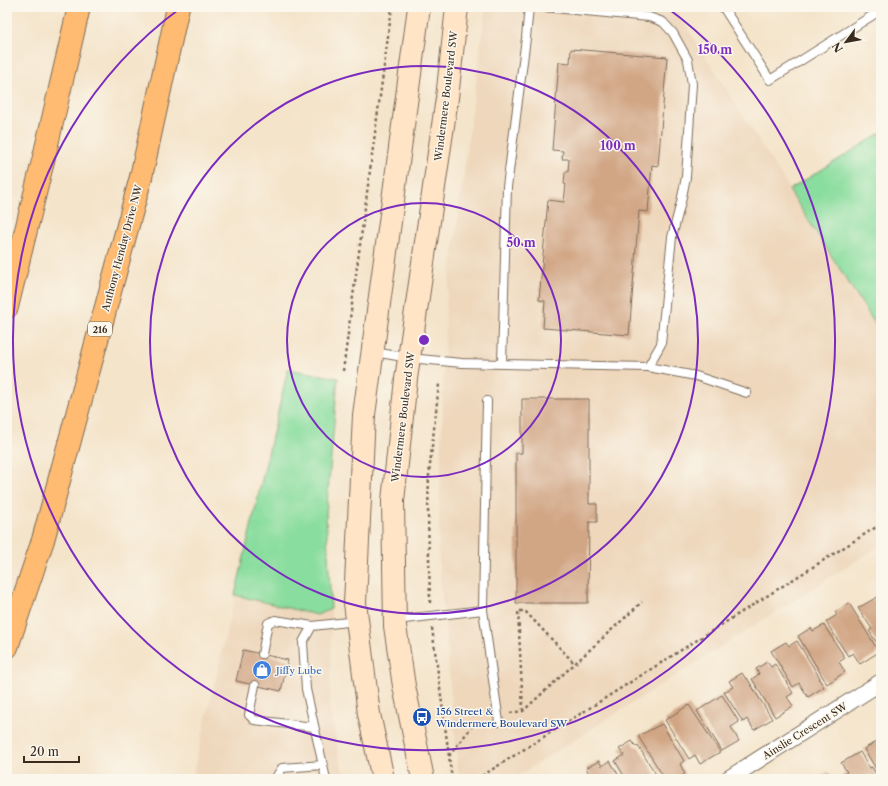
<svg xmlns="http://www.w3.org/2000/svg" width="888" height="786" viewBox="0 0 888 786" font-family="'Libre Caslon Text',serif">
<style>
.built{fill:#eed7bb}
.green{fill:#89dd9e;stroke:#62845e}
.building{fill:#d1a685}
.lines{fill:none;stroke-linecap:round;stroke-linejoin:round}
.lane-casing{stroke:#7c6b5a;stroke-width:10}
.street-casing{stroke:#7c6b5a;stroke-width:18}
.secondary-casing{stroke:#7c6b5a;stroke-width:24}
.highway-casing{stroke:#7c6b5a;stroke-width:24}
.path{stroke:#7c6b5a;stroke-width:2.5;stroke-dasharray:3 3;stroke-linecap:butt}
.lane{stroke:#fff;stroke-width:8}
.street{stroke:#fff;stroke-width:16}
.secondary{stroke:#ffe4c6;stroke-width:22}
.highway{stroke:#febb71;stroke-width:22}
.ring{fill:none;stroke:#7b2cbf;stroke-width:2}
.labels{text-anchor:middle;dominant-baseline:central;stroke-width:3;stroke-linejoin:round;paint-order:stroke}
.shield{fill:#fbf7ec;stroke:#75685c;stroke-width:1}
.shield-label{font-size:9px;font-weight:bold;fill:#3b2a1e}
.street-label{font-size:10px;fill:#3b2a1e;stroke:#fbf7ec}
.shop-label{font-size:10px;fill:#366cbe;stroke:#fbf7ec;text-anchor:start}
.transit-label{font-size:10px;fill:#164399;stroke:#fbf7ec;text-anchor:start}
.centre{fill:#7b2cbf;stroke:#fbf7ec;stroke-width:2}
.ring-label{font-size:12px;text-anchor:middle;font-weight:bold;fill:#7b2cbf;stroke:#fbf7ec;stroke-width:3;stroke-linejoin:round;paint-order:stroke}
</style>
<rect width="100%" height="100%" fill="#fbf7ec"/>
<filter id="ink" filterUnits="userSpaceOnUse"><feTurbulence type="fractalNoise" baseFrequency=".025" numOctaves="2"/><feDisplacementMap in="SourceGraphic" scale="8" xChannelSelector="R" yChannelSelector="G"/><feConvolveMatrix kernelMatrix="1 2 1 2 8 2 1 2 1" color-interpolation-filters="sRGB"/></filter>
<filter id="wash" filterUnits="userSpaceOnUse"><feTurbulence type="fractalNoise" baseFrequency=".012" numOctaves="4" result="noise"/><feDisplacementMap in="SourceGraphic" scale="16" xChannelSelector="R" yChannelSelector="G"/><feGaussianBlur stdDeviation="0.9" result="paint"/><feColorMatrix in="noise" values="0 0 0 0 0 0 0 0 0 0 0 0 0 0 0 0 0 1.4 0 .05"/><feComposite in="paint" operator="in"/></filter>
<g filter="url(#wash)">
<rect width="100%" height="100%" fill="#f4e4ca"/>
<path class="built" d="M486,7h188l207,326v212l-368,234h-54l-21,-225 8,-248z
M288,369l50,9 -12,136 5,95 -1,101 14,69h-152z"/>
<path class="green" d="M881,133v200l-92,-143z
M288,369l50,9 -12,136 5,95 -14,6 -82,-20z"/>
<g id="blocks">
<path class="building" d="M571,49l96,8 -9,109 -6,-1 -4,47 -9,-1 -10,124 -86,-7 2,-27 -6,-1 9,-100 16,2 2,-18h-2l1,-12h3l1,-13h-7l1,-8 -11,-1 7,-88 11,1z
M522,399h67v105h8v18h-8l-1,81h-72v-150h6z
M881,595v54l-12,-18 3,-2 -14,-21z
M849,603l30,49 -19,12 -7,-11 -5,3 -22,-34 11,-7 -2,-3z
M824,625l21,33 -6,4 6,10 -18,12 -29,-48 13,-8 2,3z
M797,641l23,37 -1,1 5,8 -16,10 -9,-14 -6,4 -22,-36 15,-9 3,4z
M243,650l45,10 -7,31 -45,-10z
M767,662l4,5 4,-3 18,29 -6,4 6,9 -18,11 -23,-38 7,-5 -3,-5z
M742,673l4,6 1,-1 25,41 -18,11 -7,-11 -4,3 -19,-30 9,-5 -4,-6z
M722,695l17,27 -8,5 8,14 -17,10 -25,-40z
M689,705l31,47 -20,12 -5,-9 -6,4 -24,-39z
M662,724l22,37 -4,3 5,10 -8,5h-12l-27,-43z
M880,739l1,2v36l-17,-28z
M632,741l4,6 2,-1 21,33h-33l-11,-18 9,-6 -5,-6z
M860,752l10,16 2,-1 7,12h-36l-1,-3 5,-4 -6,-9z
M599,761l3,5 8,-5 11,18h-29l-6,-11z
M828,772l4,7h-14z"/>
</g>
</g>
<g filter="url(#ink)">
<use href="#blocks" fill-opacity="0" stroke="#7c6b5a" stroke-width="1"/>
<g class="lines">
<defs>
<path id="lane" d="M723,7l47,73 111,-70
M374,352l35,6 53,5 186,4 13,-23 11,-107 9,-35 5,-25 6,-93 -4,-24 -15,-27 -10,-11 -14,-5 -106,-10
M502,363l5,-176 19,-149 3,-31
M648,367l48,9 51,17
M487,401l-4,209 16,112
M396,620l87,-10
M312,626l-9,16 3,47 20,90
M262,654l6,-31 7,-3 37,6 45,-5
M255,685l-6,30 5,5 60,7
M275,779l7,-11 41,-3"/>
<path id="street" d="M728,779l153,-97"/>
<path id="secondary" d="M383,779l-14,-65 -14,-111 9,-188 55,-408
M423,779l-19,-93 -9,-60 -2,-125 13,-122 41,-281 10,-91"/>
<path id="highway" d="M7,307l37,-150 35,-150
M7,647l36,-107 98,-363 37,-170"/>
</defs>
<use href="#lane" class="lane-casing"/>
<use href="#street" class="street-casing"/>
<use href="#secondary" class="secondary-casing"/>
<use href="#highway" class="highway-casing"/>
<path class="path" d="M343,371l49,-364
M430,603l-2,-89 1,-40 10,-90
M432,628l20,151
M523,711l-5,-100h7l50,53
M510,713l13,-2 119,-109
M449,756l24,-31 14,-2
M477,779l404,-255"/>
<use href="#lane" class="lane"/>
<use href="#street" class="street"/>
<use href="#secondary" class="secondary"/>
<use href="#highway" class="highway"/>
</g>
</g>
<g class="ring">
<circle cx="424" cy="340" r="137"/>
<circle cx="424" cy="340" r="274"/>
<path d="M666 7A411 411 0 1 1 182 7"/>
</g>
<defs>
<symbol id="shop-disc" viewBox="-11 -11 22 22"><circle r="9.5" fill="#3f7fe0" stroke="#fbf7ec"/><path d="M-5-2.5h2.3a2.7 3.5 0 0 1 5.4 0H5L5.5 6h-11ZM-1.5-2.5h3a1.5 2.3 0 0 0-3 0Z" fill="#fff"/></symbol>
<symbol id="bus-disc" viewBox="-11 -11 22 22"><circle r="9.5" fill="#1a4fb4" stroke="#fbf7ec"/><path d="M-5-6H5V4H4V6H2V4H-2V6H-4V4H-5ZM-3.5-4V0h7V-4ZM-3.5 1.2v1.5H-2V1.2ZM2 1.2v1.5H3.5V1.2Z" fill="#fff"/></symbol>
</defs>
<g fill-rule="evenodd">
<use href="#shop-disc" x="251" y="659" width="22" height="22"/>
<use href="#bus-disc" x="411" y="706" width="22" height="22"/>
</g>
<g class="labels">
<rect class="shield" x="88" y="322" width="24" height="14" rx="3"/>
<g class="shield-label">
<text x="100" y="329">216</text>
</g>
<g class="street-label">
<text transform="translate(446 96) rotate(-83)">Windermere Boulevard SW</text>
<text transform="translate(122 248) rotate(-75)">Anthony Henday Drive NW</text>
<text transform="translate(403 417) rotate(-83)">Windermere Boulevard SW</text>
<text transform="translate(805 731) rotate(-32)">Ainslie Crescent SW</text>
</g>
<g class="shop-label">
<text x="276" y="670">Jiffy Lube</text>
</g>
<g class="transit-label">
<text x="436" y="711">156 Street &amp;<tspan x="436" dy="12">Windermere Boulevard SW</tspan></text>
</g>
</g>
<circle cx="424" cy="340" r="6" class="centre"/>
<g class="ring-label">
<text x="715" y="54">150 m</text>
<text x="618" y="150">100 m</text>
<text x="521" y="247">50 m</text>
</g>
<rect width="888" height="786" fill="none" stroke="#fbf7ec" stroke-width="24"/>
<g transform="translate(846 42) rotate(238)" stroke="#fbf7ec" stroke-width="3" paint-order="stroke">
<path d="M0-3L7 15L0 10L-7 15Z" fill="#3b2a1e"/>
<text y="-6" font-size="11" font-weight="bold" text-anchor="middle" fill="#3b2a1e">N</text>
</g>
<path d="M24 756v6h55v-6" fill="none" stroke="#3b2a1e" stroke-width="2"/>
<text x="30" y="756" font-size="12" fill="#3b2a1e" stroke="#fbf7ec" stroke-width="3" paint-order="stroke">20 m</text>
</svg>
